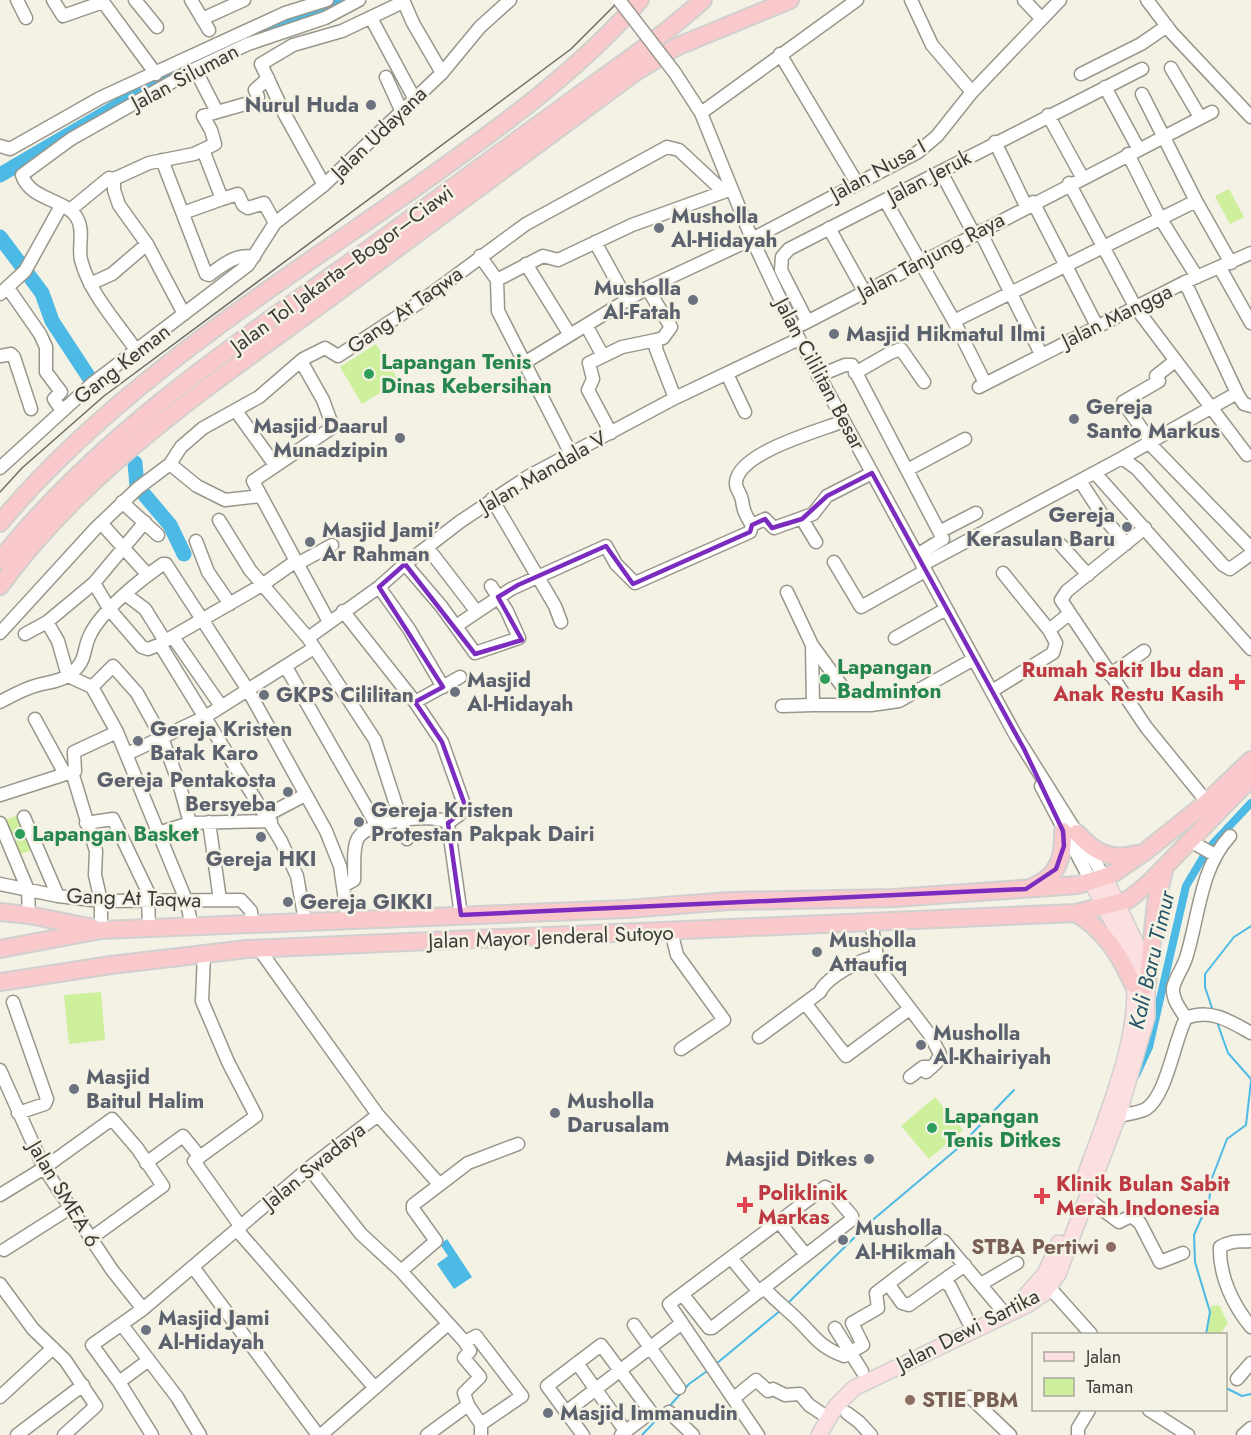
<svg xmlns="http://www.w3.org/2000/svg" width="1251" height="1435" viewBox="0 0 1251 1435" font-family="Jost,sans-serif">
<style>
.green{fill:#ceef9b}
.water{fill:#4cbae5}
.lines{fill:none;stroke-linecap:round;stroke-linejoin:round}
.stream{stroke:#4cbae5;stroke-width:2}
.canal{stroke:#4cbae5;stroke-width:8}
.river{stroke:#4cbae5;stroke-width:15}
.minor-casing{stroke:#99968b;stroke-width:15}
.major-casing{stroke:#d0d0cf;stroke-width:18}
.highway-casing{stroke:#d0d0cf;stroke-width:20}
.minor{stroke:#fff;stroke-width:12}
.major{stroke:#fcdfe0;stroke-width:15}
.highway{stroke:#fac9cc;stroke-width:16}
.tram{stroke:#6d6c65;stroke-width:1.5}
.minor-bridge-casing{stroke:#99968b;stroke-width:15;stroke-linecap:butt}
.minor-bridge{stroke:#fff;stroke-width:12}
.marked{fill:none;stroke:#7b2cbf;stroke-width:4.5;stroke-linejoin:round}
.worship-dot{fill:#6b7280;stroke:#f4f1e5;stroke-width:2}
.leisure-dot{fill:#2e9e5b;stroke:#f4f1e5;stroke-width:2}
.health-dot{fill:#e0444e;stroke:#f4f1e5;stroke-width:2}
.education-dot{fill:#8d6e63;stroke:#f4f1e5;stroke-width:2}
.labels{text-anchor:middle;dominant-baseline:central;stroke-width:5;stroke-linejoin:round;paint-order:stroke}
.street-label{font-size:21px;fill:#3c3b36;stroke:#f4f1e5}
.worship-label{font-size:21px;font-weight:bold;fill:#5b616d;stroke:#f4f1e5;text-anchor:start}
.leisure-label{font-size:21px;font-weight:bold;fill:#27864d;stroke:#f4f1e5;text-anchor:start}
.health-label{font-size:21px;font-weight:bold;fill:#be3a42;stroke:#f4f1e5;text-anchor:start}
.education-label{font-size:21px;font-weight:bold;fill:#785e54;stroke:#f4f1e5;text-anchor:end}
.water-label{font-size:22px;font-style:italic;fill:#275568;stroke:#f4f1e5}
</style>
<rect width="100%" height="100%" fill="#f4f1e5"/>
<path class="green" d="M1229,189l15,28 -14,7 -15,-28z
M376,344l23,37 -37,23 -22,-37z
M21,814l14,35 -17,6 -13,-35z
M101,992l4,48 -36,4 -5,-49z
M935,1097l28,33 -34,29 -28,-33z
M1219,1305l9,18 -8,11h-14l5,-28z"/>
<path class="water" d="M447,1239l25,38 -18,12 -17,-25 11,-8 -8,-12z"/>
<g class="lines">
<path class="stream" d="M1213,1011l-8,-24v-13l29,-37 17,-11
M1217,1022l11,31 23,26
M787,1304l82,-81 88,-74 57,-59
M1206,1334l4,-22 -15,-50 -1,-27 15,-34 3,-23 15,-39 19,-14 5,-44
M716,1364l65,-54
M1226,1388l16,8 9,-2
M668,1408l21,-24 21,-15
M642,1435l22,-23"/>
<path class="canal" d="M1136,1075l13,-28 37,-161 22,-37 43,-46"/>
<path class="river" d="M273,31l54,-26 17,-5
M0,175l181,-106 28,-12
M0,237l42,56 10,28 42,64
M135,463l2,23 33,39 14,29"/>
<defs>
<path id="minor" d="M17,0l9,18
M53,0l10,16 40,-14 53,72
M135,0l22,27
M191,0l18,30
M403,0l10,23 29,50
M911,0l21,45 40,47
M1024,0l18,19
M1147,0l25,33 79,84
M371,18l43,80
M202,19l42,-19
M780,54l77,129
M1171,68l29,49
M675,73l26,40 51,126 47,100 217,397 89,142
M1081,74l60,-30 26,-18
M386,77l15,33
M1105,87l33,61
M1142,94l54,107 35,62
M217,112l39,-11 2,-4 -3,-7 13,-12
M701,113l156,-113
M1048,115l34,62
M995,142l31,64
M0,146l10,3 90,-51 185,-85 42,-13
M203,150l19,49 16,-5 5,11 5,3 16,-5 11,20
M1128,154l32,64 37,59
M162,160l44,114 3,1c14,-10 27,-22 45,-18
M941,172l33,62
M1069,183l67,125 111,147
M324,185l-40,-72 -23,-49 32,-19 49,-14 61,-29
M885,200l69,121 31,62
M1033,202l64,124
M70,210l39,-32 5,1
M183,213l39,-14
M829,228l35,63
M980,231l61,123
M595,242l32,58
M480,256l17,24 1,31 73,143
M526,264l44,71
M1220,268l31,55
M497,280l46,-24 15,4 74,-35 97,-35
M1185,282l53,113 6,9 7,2
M90,284l22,-10 35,-30
M8,288l32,46 6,13v25l15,20 -7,7 8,12
M647,288l24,39 -8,11 -7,2v9l19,49
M0,294l25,-23 36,-65
M184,314l-37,-70 -28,-39 -5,-15v-11l35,-16 45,-9 21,-10 -4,-14 -8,-14 14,-4 -22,-43
M807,321l-26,-51 1,-13 7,-8 353,-180
M954,321l242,-120
M803,324l409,-212
M586,325l17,31
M136,350c-20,-29 -46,-56 -55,-90 -3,-13 3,-28 -3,-40 -9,-21 -48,-19 -56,-45l49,-36 124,-70 53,-25 77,-26 34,-18
M0,356l11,-2 3,3 17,52
M301,361l22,39 10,27 -80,54 43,80 -34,24 -97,56 -4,5 120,195 16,35 8,45
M524,363l123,-75 105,-49 166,-87 19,-16 35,-44 88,-92
M855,373l35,-20 11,-4 23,33
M727,374l18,38
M818,376l27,-11h7l91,174 -26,16
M979,387l206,-105 66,-29
M236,411l39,54
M611,433l-23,-43 5,-11 -4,-16 33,-16 34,-7
M1151,442l-28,-40 36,-21 -3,-5 19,-15
M1149,443l102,105
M1122,458l15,11 86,96 7,4 21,-15
M170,464l27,22 28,14 35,-4
M0,468l93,-85 155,-118 27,-42 49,-38 118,-112 38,-46 30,-27
M909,469l56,-30
M1095,473l156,176
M1080,481l25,38 21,25
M492,499l63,107 6,16
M122,502l36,33
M802,519l14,23
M219,520l31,50 58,68 67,102 32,99
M101,523l46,51
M752,525c-6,-9 -9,-15 -10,-25 -1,-7 -7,-11 -6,-18 3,-30 83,-51 108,-61
M752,525l13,-6 9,9 39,-14 14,-18 45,-23
M1145,528l-78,63 -6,9 85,127 61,75
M941,531l35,-18
M196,541l12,31 22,32
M1061,545l27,30
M427,547l50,65
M296,561l33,61
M834,562l27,45 64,-36
M297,564l35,-19
M405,564l36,42 34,47 44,-15 -12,-27 -16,-25
M922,565l200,-107 115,-65
M94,583l16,27 32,37 6,2 13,-5
M379,587l30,42 34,58
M787,592l25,53 1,60h58l28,-4 75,-42
M125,594l20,15 20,32
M343,611l72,91 27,40 23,65 -6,8 -11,8
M47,622l47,-39 51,-61
M456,626l55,-37 95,-43 10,18 19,19 115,-51 2,-7
M1049,630l20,-16
M0,633l95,-104 43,-41 32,-24 11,-17 22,-19 56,-31 44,-38 22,-11 13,8 82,-54 106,-78 141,-77 12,3 45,42
M25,634l22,-12 11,19 10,35
M173,637l48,69
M308,638l71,-51 26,-23 56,-43 68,-45 146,-78 124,-59
M895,638l51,-29
M812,645l43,59
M286,667l91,159
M1110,675l34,-24
M68,676l24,11 25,45 69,168 6,26
M92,687l21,-21 24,27 25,45 17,45 11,40
M992,691l61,-38 3,-10 -7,-13 -46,-57
M0,702c11,-6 26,-14 38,-17 11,-3 21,-3 31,-10 19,-14 13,-24 21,-40 12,-25 50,-55 73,-71h3l82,126 78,141 14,35 8,54
M415,702l45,-25
M782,706l31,-1
M35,719l30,55
M127,754l78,-37 109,-69
M72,772l24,79 -1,24 6,26v29
M1041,786l51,97
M0,795l75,-24 -1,-19 43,-20
M267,815l38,-20
M24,817l34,79
M209,822l11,78
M0,823l28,67 1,25
M86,823l27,-4 35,73 1,37
M448,823l13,92
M158,833l32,-10 81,-2
M1190,841l25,14
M0,884l58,12 43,5 140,-1 10,11 1,13
M345,885l9,-5c1,-12 -2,-31 4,-42 10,-17 75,-26 90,-15
M871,922l8,46 51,67 10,19 -4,9 -10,9
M671,931l6,24 47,65 -43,29
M204,954l-2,47 26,61 28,54 -62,45 47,66
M13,1002l34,97 -2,5 -27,9
M805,1003l41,53 62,-46
M1186,1018c-6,-9 -14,-19 -13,-30 2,-10 10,-20 13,-30 13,-41 14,-90 44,-122
M759,1037l61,-45c6,-14 41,-34 57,-35
M0,1070l44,98 68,102 31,39
M910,1077l13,-10h9
M378,1115l61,69
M1118,1116c8,-2 21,-3 28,-7 21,-14 28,-68 40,-91 24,-10 44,3 65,15
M146,1163l37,-27 17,21
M309,1168l52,66 40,37 64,71 11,-6 46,60 -41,28v11
M0,1195l44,-27 68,-49 25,29 26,38 -73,53
M1087,1198l32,24 12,-6 9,7 20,39 23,-9
M779,1222l27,33
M237,1230l138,158
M1251,1241c-12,1 -20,-1 -31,6 -1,29 13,58 31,80
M4,1250l66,-42
M731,1258l28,34
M193,1267l125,168
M401,1271l35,-30 -23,-32v-4l55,-42 50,-19
M942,1281l8,5 19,37
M0,1284l33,45 32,31 31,46 -32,29
M981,1284l36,-21
M889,1285l13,18 7,2 56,-40
M1049,1287l42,47
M764,1288c12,13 24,22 35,33 17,17 21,26 45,35l19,-11 -11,-22 26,-15 -2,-15 68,-52 57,68
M683,1295l26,33h3l138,-107 2,-5 -22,-26 -5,-3 -156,117 89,131
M122,1325l55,72 23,38
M634,1325l45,63
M835,1328l27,43
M465,1342l5,9 -6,7 16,19 -16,16 4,12
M577,1363l49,69
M1237,1379l14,-16
M119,1382l30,-22
M0,1397l53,-49
M970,1397l40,38
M734,1398l22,-18 12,11 5,-2 12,6 15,-1 9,11 12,8
M1149,1410l39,25
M566,1412l116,-89
M669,1412l24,23
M847,1413l12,9 12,13
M17,1435l66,-50
M152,1435l-33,-53 -27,-37 51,-36 166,-141 69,-53 -119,-166
M321,1435l127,-111
M427,1435l41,-30 13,19
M583,1435l-36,-49 54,-41 50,67 -30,23
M1078,1435v-7l11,-18
M1243,1435l8,-7"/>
<path id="major" d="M1084,1179c19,-55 64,-156 47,-213 -8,-27 -25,-57 -39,-83
M1026,1295l19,-21 14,-31
M819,1435l17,-29 18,-18 173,-83 16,-11 15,-20 60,-158 29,-99v-31l-10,-40 -32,-68"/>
<path id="highway" d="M0,523c115,-139 287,-244 433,-348 74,-53 147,-106 207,-175
M0,560c97,-121 225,-209 351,-298 71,-51 141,-104 212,-155 47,-35 97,-68 140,-107
M0,586c86,-118 210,-201 327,-286 103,-75 205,-151 307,-227l42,-26 114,-47
M1077,833c18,20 34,28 60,21
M1032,887c26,-10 32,-30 31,-56
M0,912l29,3 65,13
M1076,913c29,18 43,41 57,71
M0,949l101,-19 526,-21 102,-8 165,-3 184,-13 33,-10 35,-24 61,-49 44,-42
M0,982l111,-17 136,-16 829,-36 52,-13 21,-17 102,-105
M1147,986l9,-83 8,-32"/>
</defs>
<use href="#minor" class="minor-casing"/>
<use href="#major" class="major-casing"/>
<use href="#highway" class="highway-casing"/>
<use href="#minor" class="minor"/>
<use href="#major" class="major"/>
<use href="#highway" class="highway"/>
<path class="tram" d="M0,492l22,-24 82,-72 467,-347 49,-49"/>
<defs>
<path id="minor-bridge" d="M619,0l56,73"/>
</defs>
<use href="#minor-bridge" class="minor-bridge-casing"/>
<use href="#minor-bridge" class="minor-bridge"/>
</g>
<path class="marked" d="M872,473l152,276 39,82 1,15 -8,23 -30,20 -565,26 -13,-92 18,-15 -24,-66 -27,-40 28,-15 -64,-100 26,-23 70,90 47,-14 -24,-43 20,-12 88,-39 27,38 117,-52 2,-7 13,-6 7,9 30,-9 25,-23z"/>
<g class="worship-dot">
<circle cx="371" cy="105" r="6"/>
<circle cx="659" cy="228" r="6"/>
<circle cx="693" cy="300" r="6"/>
<circle cx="834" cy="334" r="6"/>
<circle cx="1074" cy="419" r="6"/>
<circle cx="400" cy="438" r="6"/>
<circle cx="1127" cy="527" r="6"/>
<circle cx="310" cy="542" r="6"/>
<circle cx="455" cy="692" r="6"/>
<circle cx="264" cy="695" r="6"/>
<circle cx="138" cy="741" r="6"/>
<circle cx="288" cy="792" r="6"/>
<circle cx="359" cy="822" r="6"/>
<circle cx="261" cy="837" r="6"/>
<circle cx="288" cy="902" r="6"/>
<circle cx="817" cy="952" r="6"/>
<circle cx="921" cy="1045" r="6"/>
<circle cx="74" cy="1089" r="6"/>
<circle cx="555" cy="1113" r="6"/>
<circle cx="869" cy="1159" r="6"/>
<circle cx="843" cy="1240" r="6"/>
<circle cx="146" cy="1330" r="6"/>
<circle cx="548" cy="1413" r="6"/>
</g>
<g class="leisure-dot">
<circle cx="369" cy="374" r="6"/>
<circle cx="825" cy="679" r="6"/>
<circle cx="20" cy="834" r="6"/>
<circle cx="932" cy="1128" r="6"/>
</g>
<g class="health-dot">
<path d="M1234 673h6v6h6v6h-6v6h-6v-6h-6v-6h6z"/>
<path d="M1039 1187h6v6h6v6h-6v6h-6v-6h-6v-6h6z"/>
<path d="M742 1196h6v6h6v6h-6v6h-6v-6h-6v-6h6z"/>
</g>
<g class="education-dot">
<circle cx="1111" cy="1247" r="6"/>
<circle cx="910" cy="1400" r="6"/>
</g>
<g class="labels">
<g class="street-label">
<text transform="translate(185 77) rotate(-28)">Jalan Siluman</text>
<text transform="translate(379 133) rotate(-44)">Jalan Udayana</text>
<text transform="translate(878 170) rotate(-29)">Jalan Nusa I</text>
<text transform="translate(929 177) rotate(-28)">Jalan Jeruk</text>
<text transform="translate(931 256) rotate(-28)">Jalan Tanjung Raya</text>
<text transform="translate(342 269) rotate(-36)">Jalan Tol Jakarta–Bogor–Ciawi</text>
<text transform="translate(405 310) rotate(-35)">Gang At Taqwa</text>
<text transform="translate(1117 316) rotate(-26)">Jalan Mangga</text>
<text transform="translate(122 364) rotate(-38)">Gang Keman</text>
<text transform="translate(820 374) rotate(62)">Jalan Cililitan Besar</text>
<text transform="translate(543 472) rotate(-30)">Jalan Mandala V</text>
<text transform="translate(134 898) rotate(2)">Gang At Taqwa</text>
<text transform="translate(551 937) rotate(-2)">Jalan Mayor Jenderal Sutoyo</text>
<text transform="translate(314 1166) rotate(-39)">Jalan Swadaya</text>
<text transform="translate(64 1194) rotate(59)">Jalan SMEA 6</text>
<text transform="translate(968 1330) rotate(-27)">Jalan Dewi Sartika</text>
</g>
<g class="worship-label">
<text x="359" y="105" text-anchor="end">Nurul Huda</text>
<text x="671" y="216">Musholla<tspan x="671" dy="24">Al-Hidayah</tspan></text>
<text x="681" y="288" text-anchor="end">Musholla<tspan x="681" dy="24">Al-Fatah</tspan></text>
<text x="846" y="334">Masjid Hikmatul Ilmi</text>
<text x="1086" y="407">Gereja<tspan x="1086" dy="24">Santo Markus</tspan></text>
<text x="388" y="426" text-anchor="end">Masjid Daarul<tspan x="388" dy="24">Munadzipin</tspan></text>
<text x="1115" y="515" text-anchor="end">Gereja<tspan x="1115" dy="24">Kerasulan Baru</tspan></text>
<text x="322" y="530">Masjid Jami'<tspan x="322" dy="24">Ar Rahman</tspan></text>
<text x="467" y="680">Masjid<tspan x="467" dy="24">Al-Hidayah</tspan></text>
<text x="276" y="695">GKPS Cililitan</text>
<text x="150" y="729">Gereja Kristen<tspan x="150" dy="24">Batak Karo</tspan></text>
<text x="276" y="780" text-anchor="end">Gereja Pentakosta<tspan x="276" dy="24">Bersyeba</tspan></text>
<text x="371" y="810">Gereja Kristen<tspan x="371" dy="24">Protestan Pakpak Dairi</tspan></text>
<text x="261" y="859" text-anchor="middle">Gereja HKI</text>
<text x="300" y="902">Gereja GIKKI</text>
<text x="829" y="940">Musholla<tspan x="829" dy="24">Attaufiq</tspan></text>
<text x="933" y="1033">Musholla<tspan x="933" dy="24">Al-Khairiyah</tspan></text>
<text x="86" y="1077">Masjid<tspan x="86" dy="24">Baitul Halim</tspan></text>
<text x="567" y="1101">Musholla<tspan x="567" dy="24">Darusalam</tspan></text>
<text x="857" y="1159" text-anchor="end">Masjid Ditkes</text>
<text x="855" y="1228">Musholla<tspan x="855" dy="24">Al-Hikmah</tspan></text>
<text x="158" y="1318">Masjid Jami<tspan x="158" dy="24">Al-Hidayah</tspan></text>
<text x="560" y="1413">Masjid Immanudin</text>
</g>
<g class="leisure-label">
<text x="381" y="362">Lapangan Tenis<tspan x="381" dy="24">Dinas Kebersihan</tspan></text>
<text x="837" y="667">Lapangan<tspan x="837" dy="24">Badminton</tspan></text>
<text x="32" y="834">Lapangan Basket</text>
<text x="944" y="1116">Lapangan<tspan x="944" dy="24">Tenis Ditkes</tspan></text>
</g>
<g class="health-label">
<text x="1224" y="670" text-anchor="end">Rumah Sakit Ibu dan<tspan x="1224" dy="24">Anak Restu Kasih</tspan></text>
<text x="1056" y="1184">Klinik Bulan Sabit<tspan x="1056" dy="24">Merah Indonesia</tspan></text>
<text x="758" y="1193">Poliklinik<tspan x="758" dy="24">Markas</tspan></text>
</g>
<g class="education-label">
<text x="1099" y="1247">STBA Pertiwi</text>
<text x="922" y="1400" text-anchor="start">STIE PBM</text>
</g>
<g class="water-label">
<text transform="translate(1151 960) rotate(-77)">Kali Baru Timur</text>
</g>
</g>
<rect x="1032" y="1333" width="195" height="78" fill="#f4f1e5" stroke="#aaa89f" stroke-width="1.5"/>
<rect x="1044" y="1352" width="30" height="9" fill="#fcdfe0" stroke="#aaa89f" stroke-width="1.5"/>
<text x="1086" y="1363" font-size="18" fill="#3c3b36">Jalan</text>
<rect x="1044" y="1378" width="30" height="18" fill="#ceef9b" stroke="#aaa89f" stroke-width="1.5"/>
<text x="1086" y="1393" font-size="18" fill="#3c3b36">Taman</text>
</svg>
